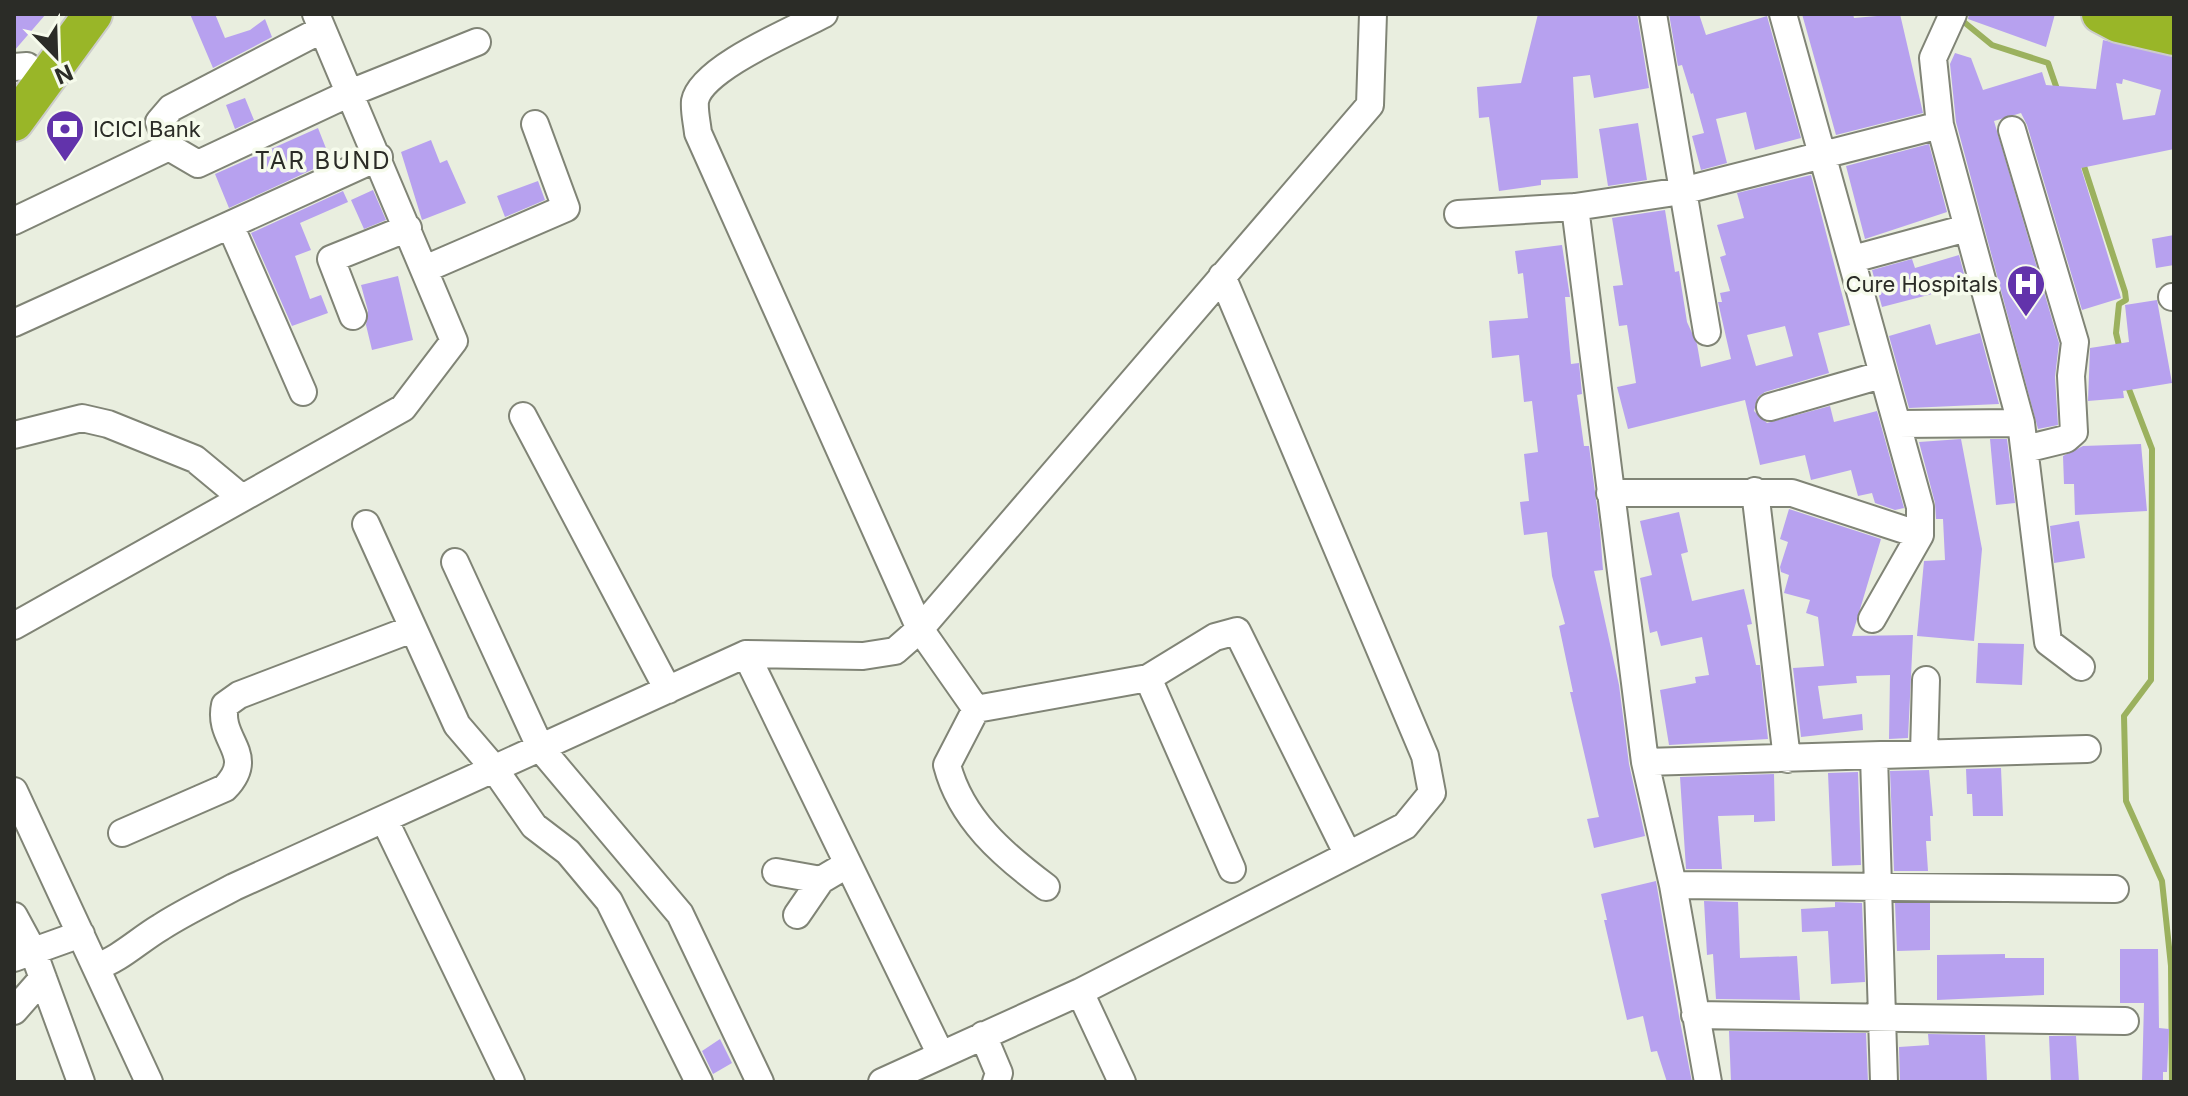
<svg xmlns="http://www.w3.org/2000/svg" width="2188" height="1096" viewBox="0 0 2188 1096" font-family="Inter,sans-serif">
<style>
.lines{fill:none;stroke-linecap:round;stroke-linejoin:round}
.stream{stroke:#9bb15e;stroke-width:6}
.building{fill:#b7a1ef;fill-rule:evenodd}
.minor-casing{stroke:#808476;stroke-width:30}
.highway-casing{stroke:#cccccb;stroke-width:42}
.minor{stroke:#fff;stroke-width:26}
.highway{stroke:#99b628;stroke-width:38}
.labels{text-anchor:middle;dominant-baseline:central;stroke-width:7;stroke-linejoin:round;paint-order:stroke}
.poi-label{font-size:22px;fill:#2b2c27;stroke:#f6fbec;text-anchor:start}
.neighbourhood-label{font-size:24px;letter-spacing:2px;fill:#2b2c27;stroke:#f6fbec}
</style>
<rect width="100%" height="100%" fill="#e9eedf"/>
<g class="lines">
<path class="stream" d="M1959,18l33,27 56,18 10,29
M2082,160l43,132 1,8 -7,4 -3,29 4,17
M2127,384l25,65 -1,231 -27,36 2,85 36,80 9,85 1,116"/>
</g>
<path class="building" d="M14,14h32l-32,37z
M190,14h25l10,24 25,-8 15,-11 7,18 -59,31z
M1538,14h99l12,74 -55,10 -4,-23 -17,2 5,101 -37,2v5l-42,6 -10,-74 -10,1 -2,-31 44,-4z
M1669,14h30l7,21 61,-19 34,122 -46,12 -9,-38 -30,7 11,44 -26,7 -9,-34 12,-3 -11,-40 -2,1 -9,-29 -4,1z
M1802,14h51l1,4 46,-4 23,99 -87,22z
M1969,14h86l-9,33 -78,-28z
M2103,40l71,17v92l-93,19 40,130 -39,12 -55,-185 -6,-12 -27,8 65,222 -4,34 3,48 -20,4 -82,-307 -6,-58 5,-11 16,5 12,32 59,-18 4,13 50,4zM2123,79l38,11 -6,25 -32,5 -7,-37 6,1z
M245,98l9,22 -19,9 -9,-24z
M1638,123l9,57 -39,6 -9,-57z
M318,128l13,33 -102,47 -14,-34z
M431,140l9,23 7,-3 19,43 -44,17 -21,-68z
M1929,144l18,68 -82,27 -19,-73z
M1811,175l39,150 -32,8 11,40 -64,19 -7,5 -4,14 13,12 63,-17 4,16 43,-11 27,97 -9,2 -20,-7 -3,-10 -14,3 -7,-26 -40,10 -6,-25 -45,10 -15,-65 -117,29 -11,-42 19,-4 -9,-58 -8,1 -6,-40 10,-1 -11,-67 53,-8 10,62 4,-1 8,51 10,22 4,23 30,-8 -13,-57h4l-2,-9 10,-2 -10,-34 6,-2 -9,-30 27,-7 -7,-25zM1785,326l8,30 -37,10 -9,-31z
M538,181l7,19 -40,17 -8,-21z
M373,190l13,30 -22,9 -13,-29z
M343,191l5,11 -48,21 11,27 -16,6 15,43 11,-4 7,18 -36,13 -41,-93z
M2174,235v30l-18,3 -4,-29z
M1562,245l8,52h-5l6,67 8,-1 3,31 -5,1 7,51h5l11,84 3,40 -9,1 25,114 10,79 16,72 -51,12 -7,-29 12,-2 -29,-125h3l-14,-66 6,-2 -13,-48 -5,-44 -23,3 -4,-33 9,-1 -5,-47 14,-2 -6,-51 -8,1 -5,-47 -27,3 -3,-37 39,-3 -5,-45 -5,1 -3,-23z
M1959,255l8,30 -85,22 -10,-37 40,-11 3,9z
M398,276l15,64 -41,10 -6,-25 2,-14 -7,-26z
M2157,300l15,83 -49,8 1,7 -36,3 2,-53 39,-6 -4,-37z
M1930,324l6,21 44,-12 19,71 -90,4 -20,-72z
M1961,439l21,110 -8,92 -57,-5 7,-75 21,-1 -2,-41h-7l-1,-16 -16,-61z
M1990,439h17l8,64 -19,2z
M2141,444l6,67 -72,4 -1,-31h-10l-1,-28 20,-10z
M1789,509l92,30 -29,97 61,-1 -5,103 -19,1 1,-64 -34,1 1,7 -39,3 5,33 39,-5 1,16 -62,7 -8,-69 31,-2 -6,-49 -12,-4 4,-13 -26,-7 5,-18 -8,-3 -1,-5 8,-25 -8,-3z
M1679,512l9,40 -7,2 11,47 52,-12 8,35 -5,1 9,40h4l8,74 -99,6 -9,-55 36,-7 -1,-6 14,-2 -7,-38 -41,9 -4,-15 -7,2 -10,-55 12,-3 -12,-54z
M2079,521l6,37 -31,5 -4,-37z
M1978,643l46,1 -2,41 -46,-2z
M2001,768l2,48h-30l-1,-22h-5l-1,-25z
M1929,770l4,46h-3l1,25h-5l2,30h-34l-4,-100z
M1858,772l3,93 -29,1 -4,-93z
M1774,774l1,47 -21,1v-7l-36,1 4,53h-36l-6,-92z
M1656,881l23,135 13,66h-25l-10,-31 -6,1 -8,-36 -16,4 -23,-100h3l-6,-26z
M1704,901l34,1 2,56 57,-2 3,44 -84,-1 -3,-45 -6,1z
M1835,902l27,1 3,79 -34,2 -3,-53 -26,1 -1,-23 34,-2z
M1895,903h35v47l-33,1z
M2120,949h38l1,79 10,1 -2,43h-4v10h-21l2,-79h-24z
M2005,954v4h39v37l-107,5v-45z
M1729,1031l137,2 2,49h-137z
M1928,1034l57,1 2,47h-87l-1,-35 30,-2z
M2049,1036h27l3,46h-28z
M720,1039l12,24 -19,11 -11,-23z"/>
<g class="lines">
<defs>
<path id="minor" d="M824,14c-30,16 -123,54 -129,87 -1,10 2,22 3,32l222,496 56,80 -29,56c14,54 56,90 99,122
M1653,14l54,318
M1783,14l137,493v28l-48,84
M1953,14l-20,44 7,67 81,298 27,219 33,25
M14,67l13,-1
M2012,130l63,212 -4,34 3,56 -8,7 -41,10
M169,147l29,17 152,-71 127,-51
M1575,207l70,555 28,123 35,197
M1458,214l117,-7 107,-16 258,-66
M14,221l155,-74 -10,-25 12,-14 150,-78
M230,225l73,167
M1853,259l114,-31
M425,269l141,-61 -31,-84
M2172,297h2
M353,316l-22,-57 77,-31
M14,323l365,-166
M1770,407l111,-32
M523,416l145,274
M1898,424l123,-1
M14,435l68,-17 26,6 87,35 47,39
M1755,491l32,268
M1610,493h182l128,42
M366,524l91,201 36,42 41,59 34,26 41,49 90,181
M455,562l86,187 139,165 80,168
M14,626l389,-218 51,-67 -138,-327
M746,654l194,399
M1148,678l67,-41 22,-6 110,222
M976,709l172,-31 84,191
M1924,753l2,-73
M1874,756l10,326
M1645,762l442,-13
M14,791l135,291
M385,821l126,261
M122,833l103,-45c33,-34 -8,-47 0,-83l14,-10 173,-66
M776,872l45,8
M1673,885l442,4
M797,915l24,-35 27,-16
M14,916l19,35 48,131
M14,958l67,-24
M96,967c24,-8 43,-27 65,-40 23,-15 49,-27 73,-40l512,-233 117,2 32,-5 25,-22 450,-524 3,-91
M1080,992l42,90
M14,1011l29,-33
M1695,1015l430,6
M983,1035l16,38 -3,9
M882,1082l198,-90 325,-166 27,-33 -7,-37 -203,-480"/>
<path id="highway" d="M2101,14l17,9 56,13
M14,122l79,-108"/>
</defs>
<use href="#minor" class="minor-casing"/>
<use href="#highway" class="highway-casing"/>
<use href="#minor" class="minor"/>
<use href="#highway" class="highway"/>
</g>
<defs>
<symbol id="bank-pin" viewBox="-11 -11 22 30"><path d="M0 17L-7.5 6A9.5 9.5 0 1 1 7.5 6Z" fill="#6233ab" stroke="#f6fbec"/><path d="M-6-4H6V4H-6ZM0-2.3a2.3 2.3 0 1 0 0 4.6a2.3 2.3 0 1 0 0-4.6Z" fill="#fff"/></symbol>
<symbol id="hospital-pin" viewBox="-11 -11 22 30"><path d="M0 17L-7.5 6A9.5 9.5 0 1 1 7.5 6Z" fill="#6233ab" stroke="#f6fbec"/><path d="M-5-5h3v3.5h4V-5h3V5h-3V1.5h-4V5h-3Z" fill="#fff"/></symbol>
</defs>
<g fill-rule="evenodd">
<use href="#bank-pin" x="43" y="107" width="44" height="60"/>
<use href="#hospital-pin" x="2004" y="262" width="44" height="60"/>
</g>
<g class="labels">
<g class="poi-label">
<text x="93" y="129">ICICI Bank</text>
<text x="1998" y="284" text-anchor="end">Cure Hospitals</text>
</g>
<g class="neighbourhood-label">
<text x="323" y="160">TAR BUND</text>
</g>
</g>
<rect width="2188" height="1096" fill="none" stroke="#2b2c27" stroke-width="32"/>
<g transform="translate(56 56) rotate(157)" stroke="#f6fbec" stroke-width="6" paint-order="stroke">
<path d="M0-6L14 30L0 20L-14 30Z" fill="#2b2c27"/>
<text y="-12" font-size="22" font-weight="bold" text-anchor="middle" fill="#2b2c27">N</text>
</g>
</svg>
